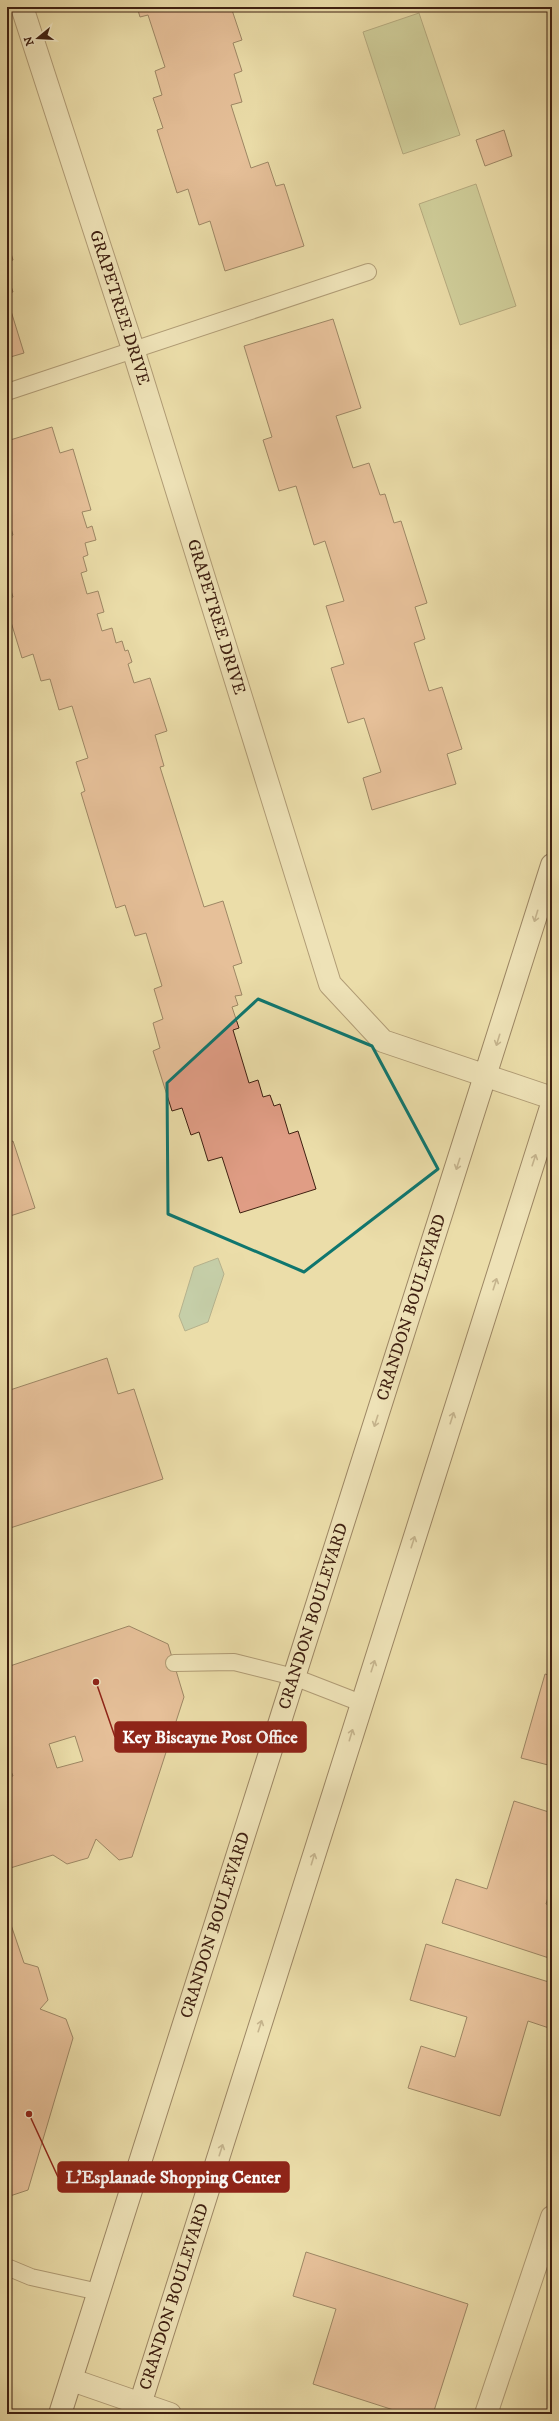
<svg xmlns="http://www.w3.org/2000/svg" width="559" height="2421" viewBox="0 0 559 2421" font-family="'IM FELL DW Pica',serif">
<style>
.green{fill:#b1c28d;stroke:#78714f}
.water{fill:#98bca6;stroke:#747e6a}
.building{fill:#e09d85;stroke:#3f2011;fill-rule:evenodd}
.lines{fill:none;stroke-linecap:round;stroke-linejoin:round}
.lane-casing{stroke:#6a4f37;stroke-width:18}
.street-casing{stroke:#6a4f37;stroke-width:24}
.secondary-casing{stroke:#3f2011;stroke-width:24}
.lane{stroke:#f2e9c7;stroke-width:16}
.street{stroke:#f2e9c7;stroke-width:22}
.secondary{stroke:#f2e9c7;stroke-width:22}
.oneway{stroke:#98846c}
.marked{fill:none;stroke:#0f766e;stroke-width:3;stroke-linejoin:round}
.labels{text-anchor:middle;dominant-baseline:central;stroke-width:3.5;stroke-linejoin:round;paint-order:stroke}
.street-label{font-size:17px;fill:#3f2011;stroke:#f2e9c7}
.leader{fill:none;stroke:#8f2418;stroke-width:1.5}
.callout-dot{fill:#8f2418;stroke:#f2e9c7;stroke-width:1.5}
.callout{fill:#8f2418;stroke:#8f2418;stroke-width:1.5}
.callout-label{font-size:18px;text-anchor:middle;font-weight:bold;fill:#fff}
</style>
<rect width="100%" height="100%" fill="#ebdda9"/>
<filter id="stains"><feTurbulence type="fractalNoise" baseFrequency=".005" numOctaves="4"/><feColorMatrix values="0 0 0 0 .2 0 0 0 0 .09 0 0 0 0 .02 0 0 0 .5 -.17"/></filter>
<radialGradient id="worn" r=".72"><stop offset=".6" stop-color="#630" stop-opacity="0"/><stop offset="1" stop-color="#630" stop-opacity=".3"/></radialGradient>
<path class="green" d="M419,13l41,122 -57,19 -40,-122z
M476,184l40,122 -56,19 -41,-121z"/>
<path class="water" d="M218,1258l6,16 -16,48 -23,9 -6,-15 15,-49z"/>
<path class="building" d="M137,7h94l11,33 -9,3 9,28 -8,3 8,28 -11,3 20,63 17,-6 8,24 8,-2 20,62 -79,25 -15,-50 -11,4 -11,-36 -11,4 -20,-63 6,-2 -10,-30 9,-3 -7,-24 10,-4 -17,-52 -8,2z
M504,130l8,26 -27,10 -9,-26z
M7,240l6,20 -6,2z
M7,274l6,18 -6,1z
M7,298l17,55 -17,5z
M333,319l28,89 -25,8 17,52 16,-5 11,32 5,-1 9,29 7,-2 26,82 -12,4 10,32 -11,4 15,48 13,-4 20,62 -15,5 9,30 -84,26 -9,-32 18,-6 -17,-54 -16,5 -17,-55 13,-4 -18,-58 18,-5 -19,-60 -11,4 -18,-59 -17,5 -16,-51 9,-3 -28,-91z
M52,427l8,26 13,-4 18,61 -9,2 5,16 5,-2 4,14 -11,3 3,12 -5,2 4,14 -6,2 6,21 11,-3 6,21 -7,2 5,17 10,-3 4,15 6,-2 3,10 3,-1 4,12 -4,2 6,19 16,-5 17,53 -12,4 9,31 -4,1 44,140 19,-6 19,62 -9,3 9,29 -7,1 3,9 -6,2 7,21 -6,2 16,53 9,-3 5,17 7,-2 4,11 6,-2 9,30 9,-3 18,58 -76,24 -18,-56 -14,4 -9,-29 -8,3 -9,-27 -10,3 -19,-60 7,-3 -7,-25 10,-4 -9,-30 8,-3 -16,-53 -11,3 -10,-31 -9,3 -35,-115 4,-2 -9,-29 12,-4 -16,-52 -13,4 -9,-31 -9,2 -8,-27 -11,4 -15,-49v-10l6,-2 -6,-19v-10l4,-1 -4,-13v-17l6,-2 -6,-20v-74z
M13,1141l22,67 -28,9v-74z
M107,1358l11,36 16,-5 29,90 -156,50v-138z
M129,1626l39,18 16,53 -52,160 -13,3 -23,-21 -8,19 -21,6 -14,-9 -46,14v-92l6,-1 -6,-14v-95zM75,1736l8,25 -26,7 -8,-24z
M545,1674l7,2v90l-31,-8z
M514,1801l38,12v71l-6,20 6,2v53l-110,-36 14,-44 31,10z
M7,1913l17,50 14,4 10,33 -8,9 26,10 7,19 -45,152 -21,7z
M426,1944l126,39v36l-3,9 -21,-7 -28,95 -92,-28 13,-42 34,11 12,-40 -57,-17z
M306,2252l162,52 -35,110h-27l-93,-30 23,-75 -43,-13z"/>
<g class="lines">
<defs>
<path id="lane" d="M7,392l361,-120
M174,1663l60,-1 60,15 67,26
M7,2267l24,10 68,15"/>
<g id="street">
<path id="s1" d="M22,7l111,342 197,635 53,57 169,57"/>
<path d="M72,2380l98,34"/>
<path d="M486,2414l66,-197"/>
</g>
<g id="secondary">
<path id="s2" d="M60,2414l492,-1549"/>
<path id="s3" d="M137,2414l415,-1310"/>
</g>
</defs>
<use href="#lane" class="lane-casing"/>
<use href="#street" class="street-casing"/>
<use href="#secondary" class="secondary-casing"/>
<use href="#lane" class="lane"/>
<use href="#street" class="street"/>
<use href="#secondary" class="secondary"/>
</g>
<defs><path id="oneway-shaft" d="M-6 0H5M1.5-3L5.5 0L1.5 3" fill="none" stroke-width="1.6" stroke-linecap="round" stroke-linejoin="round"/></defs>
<g class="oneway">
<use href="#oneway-shaft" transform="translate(536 916) rotate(107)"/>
<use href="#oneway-shaft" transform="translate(498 1040) rotate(107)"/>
<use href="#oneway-shaft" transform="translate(534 1160) rotate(-72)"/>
<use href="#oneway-shaft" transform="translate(458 1164) rotate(108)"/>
<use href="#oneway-shaft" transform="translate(495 1284) rotate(-72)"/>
<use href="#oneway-shaft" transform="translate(452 1418) rotate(-72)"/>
<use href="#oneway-shaft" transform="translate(376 1421) rotate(108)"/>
<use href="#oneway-shaft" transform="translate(413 1542) rotate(-72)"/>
<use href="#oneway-shaft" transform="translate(373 1666) rotate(-72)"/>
<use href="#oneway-shaft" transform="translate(351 1735) rotate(-73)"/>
<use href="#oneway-shaft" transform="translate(313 1859) rotate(-73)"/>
<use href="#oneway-shaft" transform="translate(260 2026) rotate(-72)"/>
<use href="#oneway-shaft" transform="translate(221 2150) rotate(-72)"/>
</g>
<path d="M0 0H559V2421H0ZM258,999l114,47 66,123 -134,103 -136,-58 -1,-131z" fill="#ebdda9" fill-opacity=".55" fill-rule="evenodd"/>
<path class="marked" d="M258,999l114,47 66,123 -134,103 -136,-58 -1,-131z"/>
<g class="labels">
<g class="street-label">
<text stroke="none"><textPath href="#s1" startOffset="316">GRAPETREE DRIVE</textPath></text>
<text stroke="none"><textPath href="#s1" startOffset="640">GRAPETREE DRIVE</textPath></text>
<text stroke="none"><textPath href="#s2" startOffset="1161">CRANDON BOULEVARD</textPath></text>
<text stroke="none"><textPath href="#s2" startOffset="837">CRANDON BOULEVARD</textPath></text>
<text stroke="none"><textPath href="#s2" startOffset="513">CRANDON BOULEVARD</textPath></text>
<text stroke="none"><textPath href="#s3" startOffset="123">CRANDON BOULEVARD</textPath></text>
</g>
</g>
<path class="leader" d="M96 1682L115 1737M29 2114L58 2177"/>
<g class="callout-dot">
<circle cx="96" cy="1682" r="4"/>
<circle cx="29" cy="2114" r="4"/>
</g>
<g class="callout">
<rect x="115" y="1722" width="191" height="30" rx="4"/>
<rect x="58" y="2162" width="231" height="30" rx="4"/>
</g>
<g class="callout-label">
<text x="210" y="1743">Key Biscayne Post Office</text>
<text x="173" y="2183">L'Esplanade Shopping Center</text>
</g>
<rect width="559" height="2421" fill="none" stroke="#ebdda9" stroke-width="24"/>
<rect x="8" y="8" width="543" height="2405" fill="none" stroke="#3f2011" stroke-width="2"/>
<rect x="12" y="12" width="535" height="2397" fill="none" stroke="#3f2011"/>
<g transform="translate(38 38) rotate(252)" stroke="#f2e9c7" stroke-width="3" paint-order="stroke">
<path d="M0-3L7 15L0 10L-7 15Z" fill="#3f2011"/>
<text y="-6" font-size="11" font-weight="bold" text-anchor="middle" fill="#3f2011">N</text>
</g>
<rect width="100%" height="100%" filter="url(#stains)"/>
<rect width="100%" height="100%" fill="url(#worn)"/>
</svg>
